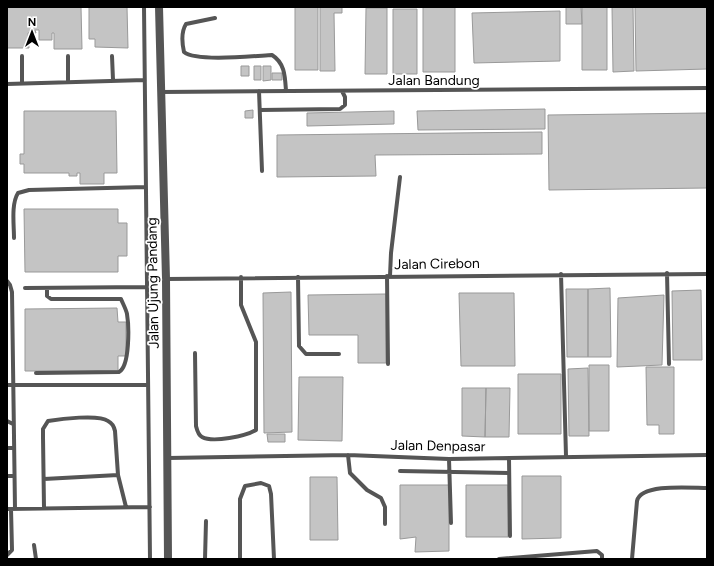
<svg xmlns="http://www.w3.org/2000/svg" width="714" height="566" viewBox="0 0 714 566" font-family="Figtree,sans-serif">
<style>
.building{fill:#c4c4c4;stroke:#999}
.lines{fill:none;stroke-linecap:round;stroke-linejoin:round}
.lane{stroke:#555;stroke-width:4}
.street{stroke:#555;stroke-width:8}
.labels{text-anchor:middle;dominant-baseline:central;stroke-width:3.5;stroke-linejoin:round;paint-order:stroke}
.street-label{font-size:14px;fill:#000;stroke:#fff}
</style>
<rect width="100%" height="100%" fill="#fff"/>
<path class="building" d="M7,7h74l1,42h-28v-16h-2v7h-13v-10h-4l1,3h-8l1,15h-22z
M89,7h38l1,41 -33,-1v-8h-6z
M295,7h23v63h-23z
M320,7h22v6h-8l1,58h-15z
M423,7h32v65h-32z
M566,7h15l1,17h-16z
M582,7h25v63h-25z
M612,7h21l1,64 -21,1z
M635,7h72v62l-71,2z
M366,8h21v66h-22z
M393,9h24v65h-24z
M560,11v50l-86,2 -2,-50z
M241,66h8v10h-8z
M254,66h7v14h-7z
M263,66h8v14l-8,1z
M272,73h10v7h-10z
M545,109v20l-127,1 -1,-19z
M253,110v8h-8v-7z
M24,111h92l1,62h-13v11h-24v-11h-3v3h-8v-3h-45v-9h-4v-10h4z
M394,111v13l-87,2v-13z
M707,113v75l-158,2 -1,-75z
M542,132v22l-167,1 1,21 -99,1v-42z
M24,209h94v14h9v33h-9v16h-93z
M610,288l1,69h-23v-68z
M566,289h22v68h-21z
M701,290l1,70h-29l-1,-69z
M291,292l1,140 -28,1 -1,-140z
M459,293h55l1,73h-54z
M386,294v69h-28v-28h-49l-1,-40z
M664,295l-2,70 -45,2 1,-69z
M117,308l1,14h8v34h-8v15h-93v-62z
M589,365h20v66h-20z
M646,367h28v67h-15v-9h-12z
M588,368l1,68h-20l-1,-67z
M518,374h43v60h-43z
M299,377h44l-1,64 -44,-1z
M462,388h24l-1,49 -23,-1z
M486,388h24l-1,49h-24z
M267,434h18v8h-17z
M522,476h39v62l-39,1z
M310,477h27l1,63h-28z
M400,485h49v66l-34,1 1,-15 -16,2z
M466,485h42v52h-42z"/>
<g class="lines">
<path class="lane" d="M144,7l6,552
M215,18l-29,6c-5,8 -4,19 -2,28 12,10 70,4 88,3 13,8 13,22 14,36
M22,56v27
M68,56v26
M112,56l1,24
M7,84l138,-4
M259,91l3,80
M161,92l546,-4
M260,110l80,-1 5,-4v-8l-3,-6
M14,238c0,-13 -3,-34 4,-45l11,-3 117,-3
M667,273l2,91
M561,274l5,182
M387,276l1,88
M390,276l1,-23 9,-76
M298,277l1,69 7,8h33
M166,279l541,-5
M7,281l3,4 2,7 3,217
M25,288l122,-1
M195,353l1,73c1,4 2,9 6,11 11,6 44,-1 54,-7v-88l-15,-37v-28
M36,373l83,-1c11,-6 10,-46 8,-58 -1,-5 -4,-10 -6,-15h-70l-4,-3v-8
M7,385h140
M7,421l6,3
M7,448h6
M348,455l2,18 17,17 14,8 4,9v17
M168,458l180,-3 101,4 258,-4
M509,458l1,78
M449,459l2,64
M400,471l109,2
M7,476h6
M44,479l74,-4
M44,508l-1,-71v-8l5,-8c12,-2 51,-7 60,0 4,2 6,5 7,10l3,44 8,32
M7,509l143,-2
M34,545l2,14
M7,555l5,-5 -1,-41
M205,559l1,-38
M240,559v-60l5,-13 16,-3 8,3 2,8 3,65
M499,559l98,-8 5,4v4
M632,559l5,-58c4,-18 55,-13 70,-13"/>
<path class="street" d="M159,7l7,272 2,280"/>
</g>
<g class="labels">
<g class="street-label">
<text x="434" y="80">Jalan Bandung</text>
<text transform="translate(437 264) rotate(-1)">Jalan Cirebon</text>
<text transform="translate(153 283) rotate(-91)">Jalan Ujung Pandang</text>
<text transform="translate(438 446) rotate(1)">Jalan Denpasar</text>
</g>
</g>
<rect width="714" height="566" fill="none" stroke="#000000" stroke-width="16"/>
<g transform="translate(32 32)" stroke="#ffffff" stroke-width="3" paint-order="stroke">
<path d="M0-3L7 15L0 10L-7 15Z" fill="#000000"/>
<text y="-6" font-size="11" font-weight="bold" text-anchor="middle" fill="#000000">N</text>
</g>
</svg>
